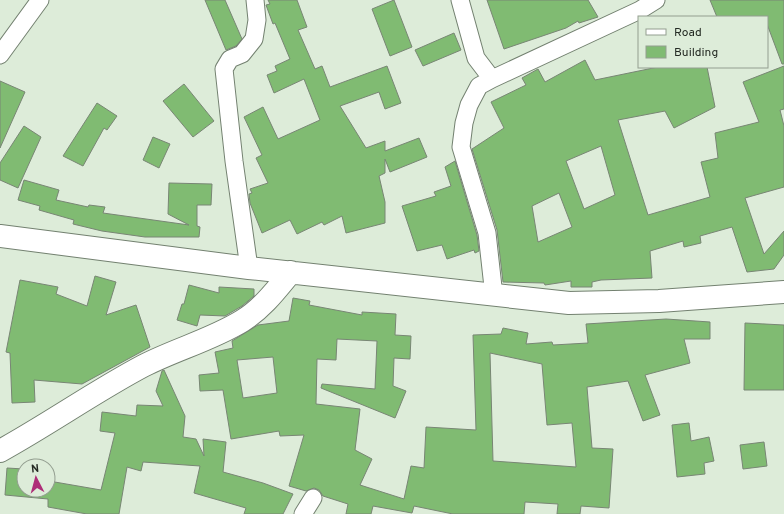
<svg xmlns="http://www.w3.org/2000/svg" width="784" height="514" viewBox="0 0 784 514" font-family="Overpass,sans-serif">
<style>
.building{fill:#80bb72;stroke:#788674;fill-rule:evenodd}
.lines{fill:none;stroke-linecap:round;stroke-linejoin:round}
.street-casing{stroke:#738170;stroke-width:19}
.secondary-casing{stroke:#738170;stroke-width:24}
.street{stroke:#fff;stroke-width:17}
.secondary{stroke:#fff;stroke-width:22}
</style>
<rect width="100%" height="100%" fill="#ddecd9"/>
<path class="building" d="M205,0h20l17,39 -6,7 -10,4z
M268,0h29l10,27 -9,3 17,39 7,-3 8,21 57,-21 14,37 -16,6 -6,-17 -39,14 26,42 19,-7v10l34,-13 8,19 -37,15 -5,-13v14l-6,3 6,26v21l-39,10 -4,-17 -18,9 -2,-3 -25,12 -7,-14 -28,13 -12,-30 -1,-9 3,-1 -2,-4 18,-6 -12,-25 6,-3 -18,-38 19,-10 15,32 42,-19 -16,-41 -30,14 -7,-18 10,-4 -2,-5 15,-7 -15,-36 -2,1 -7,-19 4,-1z
M394,0l18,47 -22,9 -18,-47z
M487,0h101l10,17 -19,6 -1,-2 -12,7 -62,21z
M710,0h74v64h-2l-15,-40v-7h-50z
M454,33l7,17 -38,16 -8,-16z
M585,60l10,20 63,-13h49l8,40 -41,21 -9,-17 -47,9 30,95 62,-18 -9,-35 17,-4 -3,-25 44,-11 -16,-40 41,-16v43l-4,1 4,16v61l-39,11 19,56 20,-23v24l-10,14 -27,3 -15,-45 -32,9 1,7 -17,4 -1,-6 -33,10 2,27 -51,2 -9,2v5h-21v-6l-26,4 -1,-2 -41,-1 -6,-52 -25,-81 32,-21 -13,-26 35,-17 -4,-7 16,-9 7,13zM601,146l14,49 -31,14 -18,-48zM559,193l13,34 -34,15 -6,-36z
M0,81l25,11 -25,56z
M184,84l30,37 -21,16 -30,-36z
M97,103l20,13 -10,14 -3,-2 -21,38 -20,-10z
M24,126l17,11 -23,51 -18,-8v-17z
M153,137l17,7 -11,24 -16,-8z
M455,161l22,74 2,16 -4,2 -1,-3 -27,9 -5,-14 -25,6 -15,-45 34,-10 -2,-4 17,-6 -6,-19z
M24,180l35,10 -3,10 32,7 1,-2 16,2 -2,6 86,12 -21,-11 1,-31 43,1 -1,21h-14v21l3,1 -1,10h-54l-43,-6 -29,-7 1,-4 -35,-10 1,-4 -22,-6z
M95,276l21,6 -10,33 30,-10 14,42 -68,37 -48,-4 1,22 -23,1 -2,-50 -4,-1 14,-72 38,7 -2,7 31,12z
M189,285l30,8v-6l35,2v7l-12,10 -17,10 -25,-1 -3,11 -20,-6 5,-16h2z
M293,298l17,3 -1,4 53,10v-3l34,2 -1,21 16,1 -1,23 -16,-1 -1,28 13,5 -11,27 -74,-30 1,-4 53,5 2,-48 -40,-2 -1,21 -19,-1 -1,45 44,5 -5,41 17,9 -12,26 44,14 7,-33 13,2 2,-41 50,3 -3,-95 28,-1 2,-6 25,5 -2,11 26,-2 1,3 35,-2 -2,-19 80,-5 44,3v17h-26l6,24 -45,12 15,40 -17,6 -15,-40 -41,6 5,61 21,1 -4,59 -28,-2 -1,8h-23l1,-10 -33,-2 -1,12h-71l-39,-8 -2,7 -39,-7 -2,8h-25l2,-10 -25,-8 -4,-6 -5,-2 -8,3 -17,-5 15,-51 -24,1 -1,-5 -48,8 -8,-49 -23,1 -1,-16 20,-2 -4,-21 18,-4 -1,-7 26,-16 31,-4zM490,353l52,11 5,61 25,-2 4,44 -83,-6zM273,357l4,36 -34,5 -6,-38z
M745,323l39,2v65h-40z
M164,370l21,46 -2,21 13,2 8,17 -1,-17 23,3 -3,30 40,11 30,11 -10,20h-39l2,-6 -52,-15 6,-27 -57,-4 -2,9 -14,-4 -8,47h-32l-39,-7v-8l-43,-4 2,-27 17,1v21h24v-19l1,1v9l52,9 14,-57 -15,-2 2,-19 34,4 1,-11 26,1 -7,-15 6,-20z
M689,423l2,18 18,-4 5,24 -10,2 1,11 -28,3 -5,-52z
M764,442l3,24 -24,3 -3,-24z"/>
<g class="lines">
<defs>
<path id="street" d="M460,0l16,58 16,21
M0,55l40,-55
M249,268l-15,-107 -10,-92 6,-10 12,-5 12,-15 3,-19 -2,-20
M494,296l-7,-63 -26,-86 3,-24 5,-18 10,-19 13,-7 148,-69 16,-10
M303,514l10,-16"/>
<path id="secondary" d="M0,236l249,32 320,35 90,-2 125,-9
M0,451c49,-27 94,-59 143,-85 33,-17 68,-26 99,-45 20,-12 35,-32 49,-49"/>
</defs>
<use href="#street" class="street-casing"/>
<use href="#secondary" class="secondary-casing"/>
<use href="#street" class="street"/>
<use href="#secondary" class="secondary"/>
</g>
<rect x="638" y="16" width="130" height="52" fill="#ddecd9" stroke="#939e90"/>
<rect x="646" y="29" width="20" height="6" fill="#ffffff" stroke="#939e90"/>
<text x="674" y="36" font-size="12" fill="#242a23">Road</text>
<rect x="646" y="46" width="20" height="12" fill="#80bb72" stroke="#939e90"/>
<text x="674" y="56" font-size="12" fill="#242a23">Building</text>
<g transform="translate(36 478) rotate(354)"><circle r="19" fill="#ddecd9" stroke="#939e90"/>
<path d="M0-3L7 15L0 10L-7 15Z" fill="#ae2d78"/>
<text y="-6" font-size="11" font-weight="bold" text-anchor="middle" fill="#242a23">N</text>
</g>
</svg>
